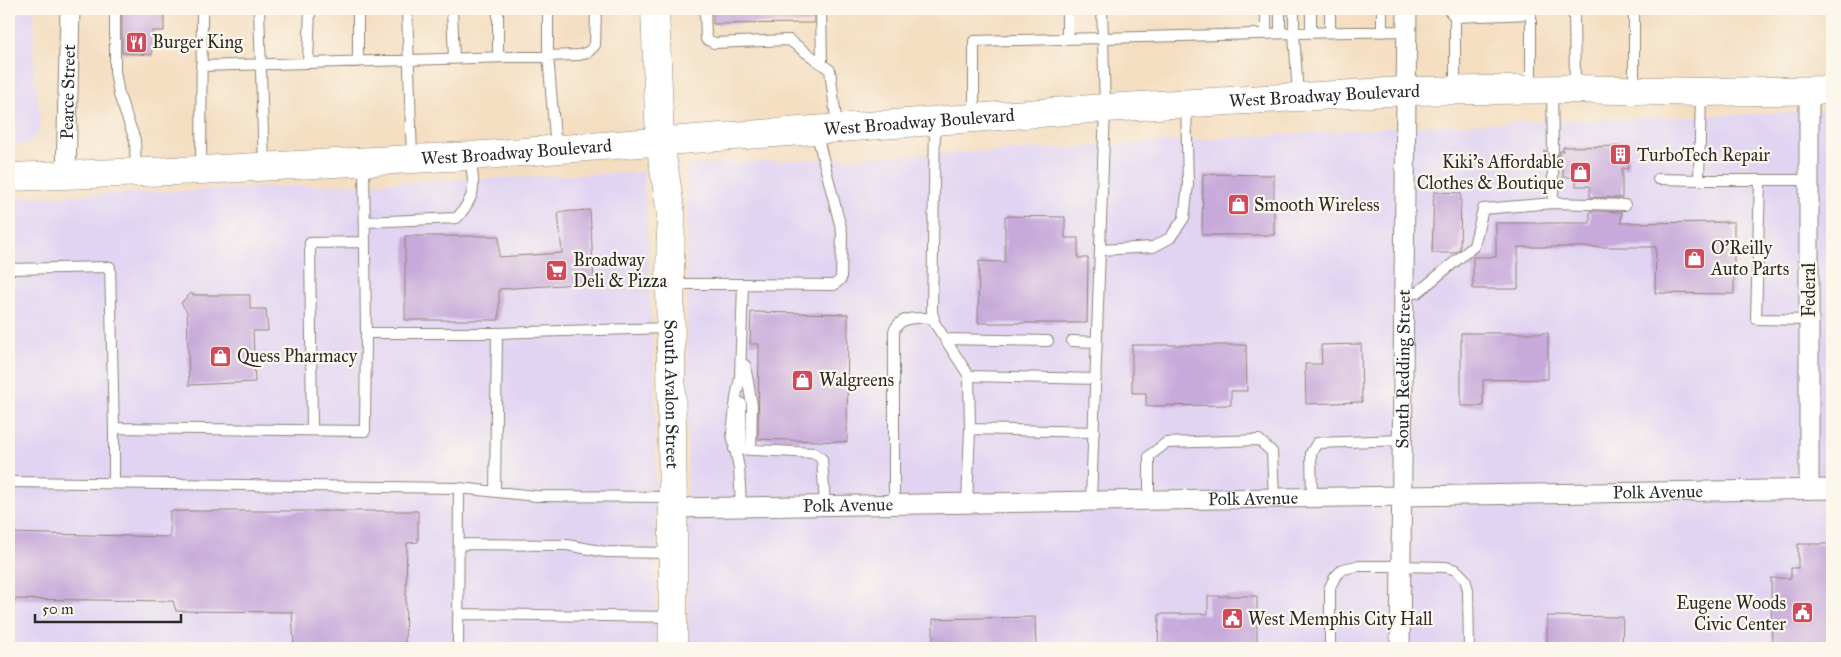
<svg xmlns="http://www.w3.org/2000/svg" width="1841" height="657" viewBox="0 0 1841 657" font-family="'IM FELL Great Primer',serif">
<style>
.built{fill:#e1d4f3}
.building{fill:#c7a9da}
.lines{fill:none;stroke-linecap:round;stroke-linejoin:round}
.lane-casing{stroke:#908476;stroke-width:12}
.street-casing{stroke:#908476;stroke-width:21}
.secondary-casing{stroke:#908476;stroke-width:29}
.primary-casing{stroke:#908476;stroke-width:29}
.lane{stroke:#fff;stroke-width:10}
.street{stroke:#fff;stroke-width:19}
.secondary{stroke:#fff;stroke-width:28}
.primary{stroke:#fff;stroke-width:28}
.labels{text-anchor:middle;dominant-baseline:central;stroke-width:4.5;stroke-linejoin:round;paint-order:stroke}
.poi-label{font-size:18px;fill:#2b2b2b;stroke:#fbf7ec;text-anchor:start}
.street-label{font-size:18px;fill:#2b2b2b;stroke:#fbf7ec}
</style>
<rect width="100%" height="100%" fill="#fbf7ec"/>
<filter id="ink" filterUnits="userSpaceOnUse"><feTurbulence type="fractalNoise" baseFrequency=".02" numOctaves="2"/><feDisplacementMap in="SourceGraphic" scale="10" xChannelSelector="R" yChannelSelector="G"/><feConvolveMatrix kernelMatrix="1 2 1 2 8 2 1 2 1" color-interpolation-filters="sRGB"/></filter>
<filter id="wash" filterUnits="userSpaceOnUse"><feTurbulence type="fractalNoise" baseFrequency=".0096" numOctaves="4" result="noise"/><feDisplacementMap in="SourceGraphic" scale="20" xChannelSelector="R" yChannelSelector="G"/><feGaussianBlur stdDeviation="1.12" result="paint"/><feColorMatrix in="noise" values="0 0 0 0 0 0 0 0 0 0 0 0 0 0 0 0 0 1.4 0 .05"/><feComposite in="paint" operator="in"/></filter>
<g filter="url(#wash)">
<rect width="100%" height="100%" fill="#f4dec1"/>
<path class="built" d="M9,9h25v69l5,26 1,18 -2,11 -6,8 -8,4h-15z
M1832,111v537h-1144l-1,-483 378,-17 353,-22z
M644,172l11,225 1,251h-647v-450z"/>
<g id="blocks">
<path class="building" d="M122,9h42v22h-12v24l-30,-2z
M713,9h101v14l-101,1z
M1629,146l-1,23 -6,-1v30l-32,-1v-11h-14v-9h-13v-8h-3l-3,-6h-7l-4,5h-2v-17h2l3,6 5,1 5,-3 1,-4h3v-4z
M1203,174l71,1v60h-72z
M1434,192l27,1 -1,56 -6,4h-22z
M590,210l4,73 -95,6v31h-94v-84h94v21l63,-4 -4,-41z
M1590,211l32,1 -1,11 113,-1v72l-79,-1 1,-46h-138v42h-45v-32h23v-34h94z
M1005,216l60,1v21h13v20h10l-1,65h-109l1,-62 26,1z
M191,293l3,2h56v14h16l2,22h-15l2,51 -66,3 -2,-73 -6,-9z
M751,312l97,2 -1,128 -89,-3 1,-95h-9z
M1461,333h87v46l-65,1v26h-22z
M1361,344l1,58 -56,2 -1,-40h17l-1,-19z
M1132,345h114l1,46h-16v14l-85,1v-13h-14z
M170,511h248v31l-11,1 -2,105h-111l-2,-36 -116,-1 -3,-10 -164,-2v-66l161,4z
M1798,544h34v104h-60l-1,-70h20v-10h7z
M1208,596h49v52h-99l1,-34h49z
M1547,616l76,1 -1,31h-75z
M1035,617l1,31h-105l2,-10v-19z"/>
</g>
</g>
<g filter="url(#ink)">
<use href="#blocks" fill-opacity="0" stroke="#908476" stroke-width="1"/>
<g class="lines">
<defs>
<path id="lane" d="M115,9v62l4,24 16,45 1,32
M259,9l5,157
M358,9v53
M407,9l5,149
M452,9l2,50
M548,9v47l8,93
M705,9l1,30 8,4 75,-3 41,30 7,57
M821,9l1,55
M1067,9v30
M1102,9l1,29 191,-5 4,63
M1266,9v24
M1280,9v24
M1294,9v24l113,-2
M1311,9v24
M1330,9v23
M1448,9l7,8v73
M1574,9l1,79
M1455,17l76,-3
M1382,32v-23
M498,57v-48
M308,63l2,-54
M201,66l378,-11 9,-3 7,-7 1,-36
M1531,88v-79
M1634,89v-80
M1552,90l1,61
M1701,93l-2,87h110
M974,116v-75l129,-3 2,70 -14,393
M935,123l-3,188 2,11 35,54 1,53 -3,74
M364,162l2,171h131
M201,169l1,-160
M1658,179l41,1
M1760,181l-4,138 53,1
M1553,203l72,2
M365,222l92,-4c21,-25 17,-31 13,-62
M1100,250l53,-3 17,-9 14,-20 4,-33 -2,-82
M9,269l101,-2 4,161 251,3 1,-98
M671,284h72l-3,93 -4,21 -4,36 7,34 2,39
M743,284l91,1 7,-6 1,-47 -26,-101
M1403,293h14l57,-47 9,-37 70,-6v-34
M945,339l103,2
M1072,341l25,1
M745,365l7,40 -1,45
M969,376l127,3
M741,403v47
M970,429l124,3
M312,430l-2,-187 55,-1
M734,449l80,4 8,6 3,46
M9,482l450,6 77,8 136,1
M114,483v-55
M495,492l2,-159 172,-5
M1312,497l-1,-44 6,-10 85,-3
M1149,500v-44l17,-13 93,-3 13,12 2,46
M894,504v-173c7,-17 24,-12 40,-13
M459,544l108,1 39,7 66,1
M459,614l214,3
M458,648l1,-160
M1330,648v-61l5,-10 8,-8 14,-3h43l46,1 10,3 9,9 3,11 1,58"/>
<g id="street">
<path d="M1809,90v399"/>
<path id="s1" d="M66,174l4,-165"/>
<path id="s2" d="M673,508l1159,-19"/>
<path id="s3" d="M1400,648l7,-639"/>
</g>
<g id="secondary">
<path id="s4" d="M655,9l5,133 11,72 -1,69 3,225v140"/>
</g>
<g id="primary">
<path id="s5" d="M9,177l192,-7 269,-14 635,-48 300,-17 170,-2 126,3 131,-2"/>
</g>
</defs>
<use href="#lane" class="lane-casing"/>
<use href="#street" class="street-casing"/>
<use href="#secondary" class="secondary-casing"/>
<use href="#primary" class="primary-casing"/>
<use href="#lane" class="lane"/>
<use href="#street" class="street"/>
<use href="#secondary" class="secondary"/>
<use href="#primary" class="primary"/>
</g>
</g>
<defs>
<symbol id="restaurant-square" viewBox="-11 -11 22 22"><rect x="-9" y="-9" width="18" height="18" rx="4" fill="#d1495b" stroke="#fbf7ec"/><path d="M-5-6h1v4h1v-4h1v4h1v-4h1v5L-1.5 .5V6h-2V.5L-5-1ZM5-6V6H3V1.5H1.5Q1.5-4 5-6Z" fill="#fff"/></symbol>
<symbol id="building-square" viewBox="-11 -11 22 22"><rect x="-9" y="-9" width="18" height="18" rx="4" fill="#d1495b" stroke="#fbf7ec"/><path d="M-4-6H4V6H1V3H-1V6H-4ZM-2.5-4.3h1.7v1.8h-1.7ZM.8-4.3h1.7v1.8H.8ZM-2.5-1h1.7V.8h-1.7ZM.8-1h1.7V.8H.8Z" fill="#fff"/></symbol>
<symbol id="shop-square" viewBox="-11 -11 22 22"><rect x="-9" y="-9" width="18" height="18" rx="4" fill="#d1495b" stroke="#fbf7ec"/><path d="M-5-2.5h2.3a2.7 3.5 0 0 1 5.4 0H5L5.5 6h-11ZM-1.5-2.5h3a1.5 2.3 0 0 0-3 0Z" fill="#fff"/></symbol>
<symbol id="supermarket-square" viewBox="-11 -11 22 22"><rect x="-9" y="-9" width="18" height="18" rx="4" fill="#d1495b" stroke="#fbf7ec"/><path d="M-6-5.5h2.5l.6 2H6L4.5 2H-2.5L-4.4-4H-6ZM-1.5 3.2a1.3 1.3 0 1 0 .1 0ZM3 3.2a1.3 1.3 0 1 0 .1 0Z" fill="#fff"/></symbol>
<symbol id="civic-square" viewBox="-11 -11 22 22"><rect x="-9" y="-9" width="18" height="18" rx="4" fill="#d1495b" stroke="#fbf7ec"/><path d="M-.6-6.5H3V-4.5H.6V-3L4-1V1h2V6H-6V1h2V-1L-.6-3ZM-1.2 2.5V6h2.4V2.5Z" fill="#fff"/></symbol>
</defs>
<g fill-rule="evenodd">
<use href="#restaurant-square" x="124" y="30" width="25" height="25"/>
<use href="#building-square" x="1608" y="142" width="25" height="25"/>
<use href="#shop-square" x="1568" y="160" width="25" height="25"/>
<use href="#shop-square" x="1226" y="192" width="25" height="25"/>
<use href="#shop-square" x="1682" y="246" width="25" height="25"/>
<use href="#supermarket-square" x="544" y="258" width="25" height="25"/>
<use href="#shop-square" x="208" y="344" width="25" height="25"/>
<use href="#shop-square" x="790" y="368" width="25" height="25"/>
<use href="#civic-square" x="1790" y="600" width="25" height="25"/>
<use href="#civic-square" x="1220" y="606" width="25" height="25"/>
</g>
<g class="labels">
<g class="poi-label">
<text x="152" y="42">Burger King</text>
<text x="1637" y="155">TurboTech Repair</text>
<text x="1564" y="162" text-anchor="end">Kiki's Affordable<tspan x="1564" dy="21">Clothes &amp; Boutique</tspan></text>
<text x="1254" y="205">Smooth Wireless</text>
<text x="1711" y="248">O'Reilly<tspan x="1711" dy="21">Auto Parts</tspan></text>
<text x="573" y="260">Broadway<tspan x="573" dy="21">Deli &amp; Pizza</tspan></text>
<text x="237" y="356">Quess Pharmacy</text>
<text x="819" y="380">Walgreens</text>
<text x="1786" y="603" text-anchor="end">Eugene Woods<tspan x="1786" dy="21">Civic Center</tspan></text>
<text x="1248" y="619">West Memphis City Hall</text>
</g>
<g class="street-label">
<text stroke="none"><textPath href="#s1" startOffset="82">Pearce Street</textPath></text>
<text stroke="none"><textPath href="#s5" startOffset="1318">West Broadway Boulevard</textPath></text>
<text stroke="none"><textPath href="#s5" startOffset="912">West Broadway Boulevard</textPath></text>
<text stroke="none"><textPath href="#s5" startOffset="508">West Broadway Boulevard</textPath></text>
<text transform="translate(1809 290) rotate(-90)">Federal</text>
<text stroke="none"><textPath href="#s3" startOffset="279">South Redding Street</textPath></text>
<text stroke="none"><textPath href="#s4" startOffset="386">South Avalon Street</textPath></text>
<text stroke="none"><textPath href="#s2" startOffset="985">Polk Avenue</textPath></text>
<text stroke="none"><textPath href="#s2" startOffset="580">Polk Avenue</textPath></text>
<text stroke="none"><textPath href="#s2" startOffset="175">Polk Avenue</textPath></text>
</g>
</g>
<rect width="1841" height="657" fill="none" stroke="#fbf7ec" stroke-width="30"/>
<path d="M35 614v8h146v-8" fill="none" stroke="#2b2b2b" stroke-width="2.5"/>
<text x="42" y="614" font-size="15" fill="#2b2b2b" stroke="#fbf7ec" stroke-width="4" paint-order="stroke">50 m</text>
</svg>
